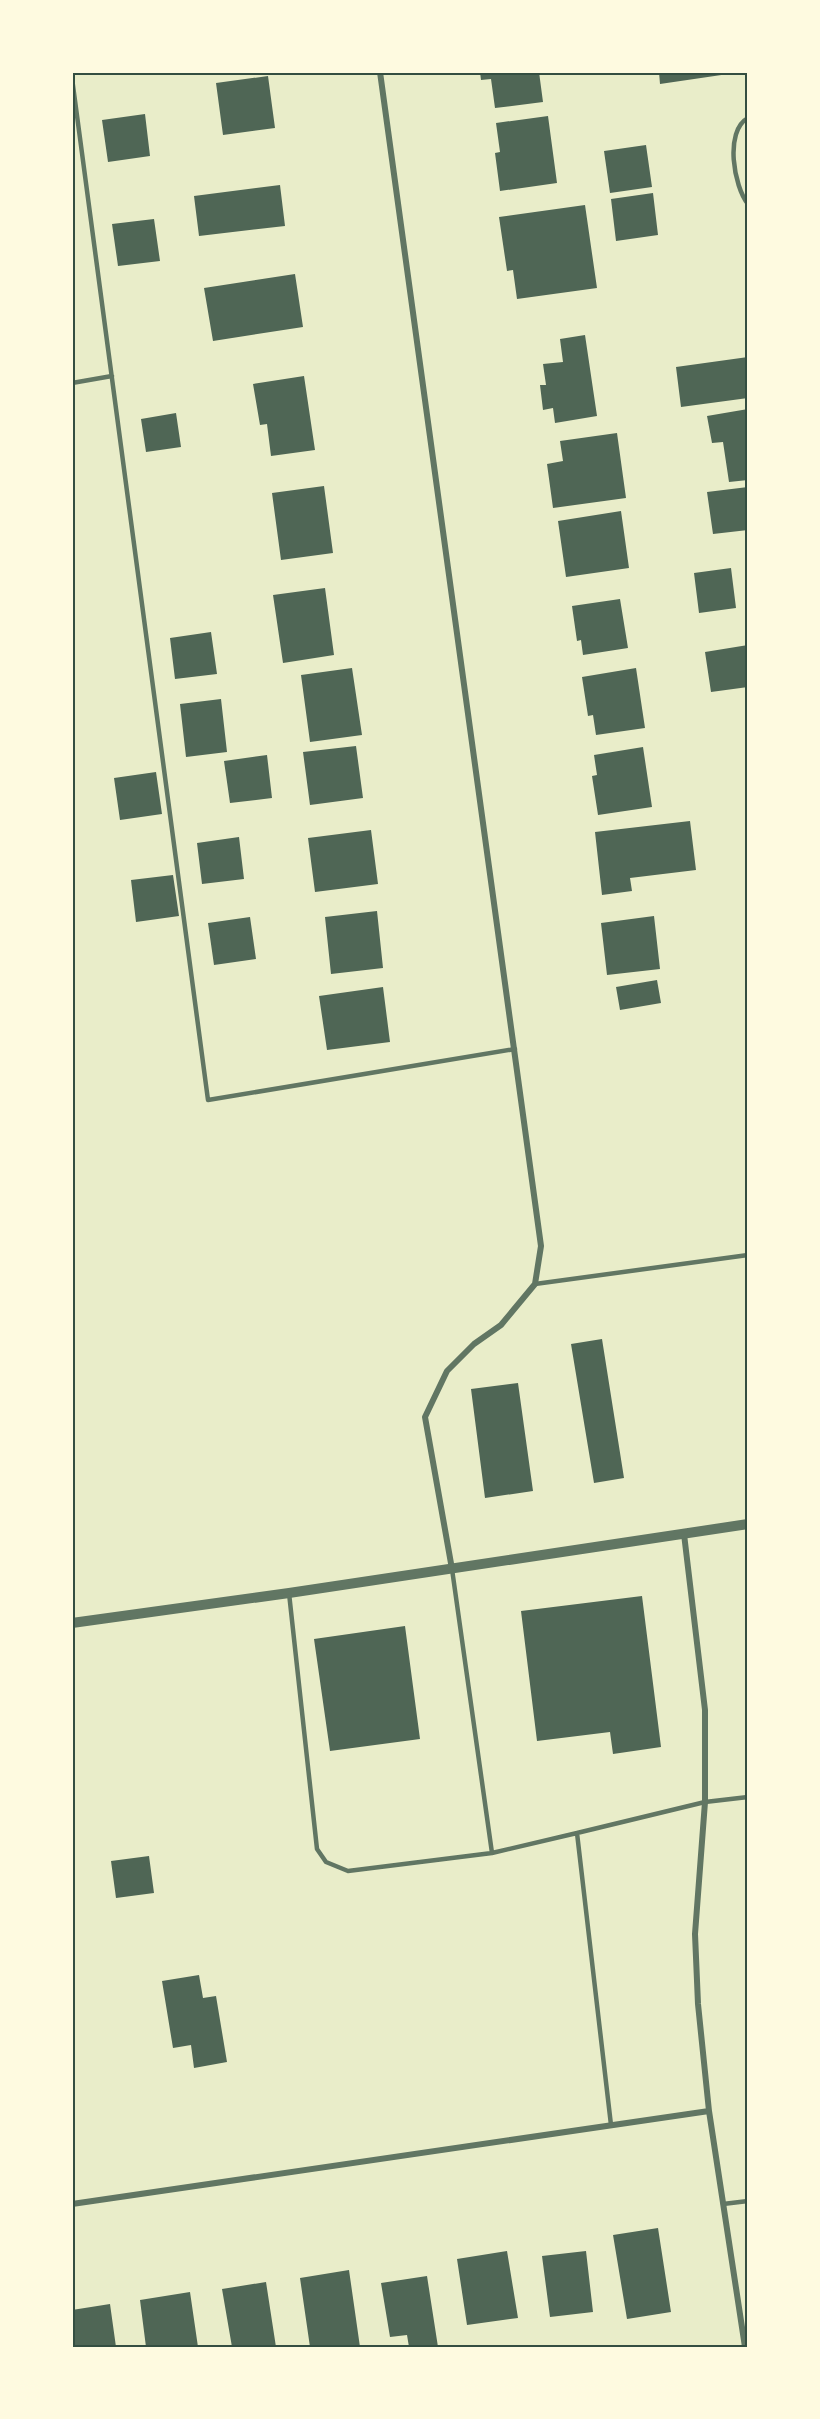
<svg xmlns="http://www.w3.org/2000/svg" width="820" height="2419" viewBox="0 0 820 2419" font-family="'Noto Serif',serif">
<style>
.building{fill:#4f6655}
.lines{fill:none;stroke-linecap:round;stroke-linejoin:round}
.service{stroke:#617663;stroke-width:4.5}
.minor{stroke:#617663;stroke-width:6}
.tertiary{stroke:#617663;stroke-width:10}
.neatline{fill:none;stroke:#344e41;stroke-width:2}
</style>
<rect width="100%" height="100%" fill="#e9edc9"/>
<path class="building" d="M480,72h59l4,30 -48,6 -4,-29 -10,1z
M659,72h76v1l-75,11z
M268,76l7,52 -52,7 -7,-52z
M145,114l5,42 -42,6 -6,-42z
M548,116l9,67 -57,8 -5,-38 5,-1 -4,-29z
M646,145l6,42 -42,6 -6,-42z
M280,185l5,41 -86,10 -5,-40z
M653,193l5,42 -42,6 -5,-42z
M585,205l12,83 -80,11 -4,-29 -6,1 -8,-54z
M154,219l6,42 -42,5 -6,-42z
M295,274l8,53 -90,14 -9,-53z
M585,335l12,81 -42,7 -2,-15 -10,2 -3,-25h6l-3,-21 20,-2 -3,-23z
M748,357v41l-67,9 -5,-40z
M304,376l11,74 -44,6 -4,-32 -7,1 -7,-41z
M748,409v71l-19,2 -6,-40 -11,1 -5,-27z
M176,413l5,34 -35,5 -5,-33z
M617,433l9,65 -73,10 -6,-44 16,-3 -3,-20z
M324,486l9,67 -52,7 -9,-67z
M748,487v43l-35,4 -6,-42z
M621,511l8,57 -63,9 -8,-56z
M731,568l5,40 -37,5 -5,-40z
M325,588l9,67 -51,8 -10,-68z
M620,599l8,49 -45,7 -2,-15 -4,1 -5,-35z
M211,632l6,42 -42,5 -5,-41z
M748,645v42l-37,5 -6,-40z
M352,668l10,67 -52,7 -9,-67z
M636,668l9,60 -49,7 -3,-20 -5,1 -6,-39z
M221,699l6,53 -41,5 -6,-53z
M356,746l7,52 -53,7 -7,-53z
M643,747l9,60 -54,8 -6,-39 5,-1 -3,-20z
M267,755l5,43 -42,5 -6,-42z
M156,772l6,42 -42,6 -6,-42z
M690,821l6,49 -66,8 2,13 -30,4 -7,-63z
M371,830l7,54 -63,8 -7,-54z
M239,837l5,42 -42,5 -5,-41z
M173,875l6,41 -43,6 -5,-42z
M377,911l6,57 -52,6 -6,-57z
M654,916l6,53 -53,6 -6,-52z
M250,917l6,42 -42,6 -6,-42z
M657,980l4,23 -41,7 -4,-23z
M383,987l7,55 -63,8 -8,-54z
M602,1339l22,139 -30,5 -23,-139z
M518,1383l15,108 -48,7 -14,-109z
M642,1596l19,151 -48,7 -3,-22 -73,9 -16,-130z
M405,1626l15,113 -90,12 -16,-112z
M149,1856l5,37 -38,5 -5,-37z
M199,1975l4,23 13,-2 11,66 -33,6 -3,-23 -18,3 -11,-67z
M658,2228l13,84 -44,7 -14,-84z
M507,2251l11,67 -51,7 -10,-66z
M586,2251l7,61 -43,5 -8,-61z
M349,2270l11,77h-50l-10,-69z
M427,2276l11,71h-29l-2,-12 -17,2 -9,-54z
M266,2282l10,65h-44l-10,-58z
M190,2292l8,55h-52l-6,-47z
M110,2304l6,43h-42l-2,-37z"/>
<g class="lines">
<path class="service" d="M72,78l136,1022 307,-51
M748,118c-24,13 -14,69 0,86
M72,383l40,-7
M535,1284l213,-29
M289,1593l28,256 9,13 22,9 144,-18 -40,-284
M577,1833l128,-31 43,-5
M492,1853l85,-20 34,292
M723,2204l25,-3"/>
<path class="minor" d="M380,72l161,1174 -6,38 -34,41 -27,19 -27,27 -22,46 27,152
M684,1534l21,176v92l-10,132 3,70 11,107 36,236
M72,2204l637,-93"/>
<path class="tertiary" d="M72,1623l217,-30 459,-69"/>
</g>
<rect width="820" height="2419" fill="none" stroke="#fefae0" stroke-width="147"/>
<rect x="74" y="74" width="672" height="2272" class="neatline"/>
</svg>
